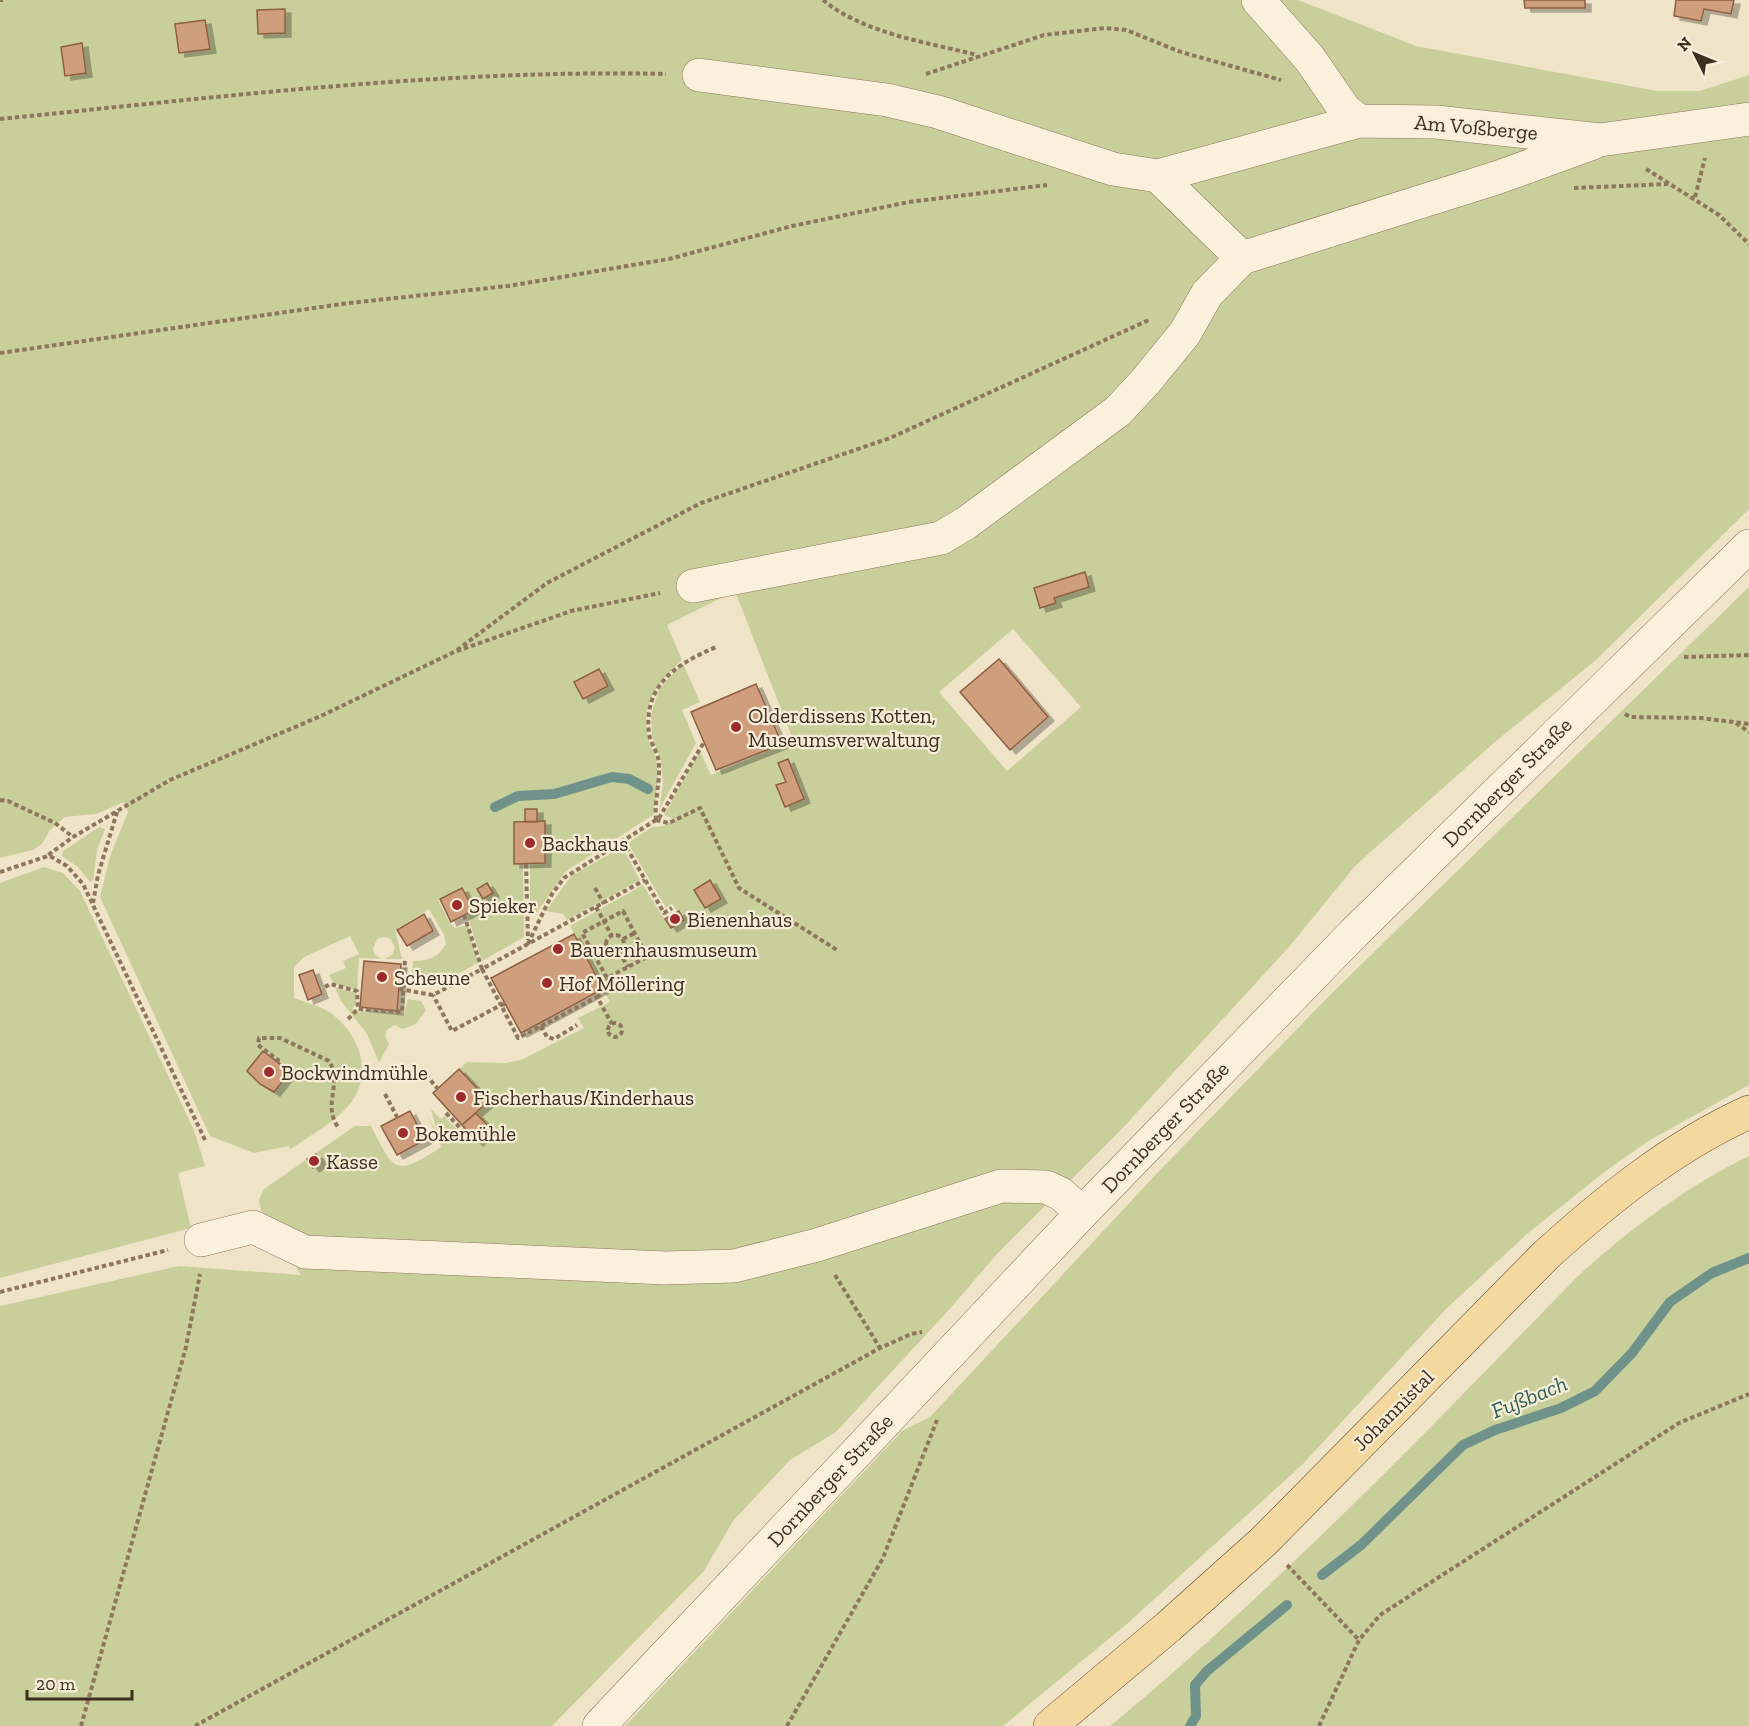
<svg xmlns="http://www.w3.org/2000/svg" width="1749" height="1726" viewBox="0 0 1749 1726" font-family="'Zilla Slab',serif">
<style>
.green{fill:#c9cf9b;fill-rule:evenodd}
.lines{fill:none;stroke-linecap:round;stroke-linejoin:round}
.stream{stroke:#6f938a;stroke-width:10}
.building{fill:#cf9f7d;stroke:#8d5f41;stroke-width:1.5;filter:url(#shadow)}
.minor-casing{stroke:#8d765c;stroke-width:34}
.major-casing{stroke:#5b4430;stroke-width:34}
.path{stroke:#8d765c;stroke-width:4;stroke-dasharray:4.5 3;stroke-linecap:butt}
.minor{stroke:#faf1dc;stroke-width:33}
.major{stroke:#f3d9a0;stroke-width:33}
.poi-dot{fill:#9e2a2b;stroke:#f7eed8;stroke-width:2}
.labels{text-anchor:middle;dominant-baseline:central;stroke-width:4.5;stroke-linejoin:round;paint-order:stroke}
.street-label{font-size:21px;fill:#3d2e20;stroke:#f7eed8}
.poi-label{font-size:21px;fill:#3d2e20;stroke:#f7eed8;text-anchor:start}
.water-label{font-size:22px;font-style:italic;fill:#2f5d5a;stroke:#f7eed8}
</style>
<defs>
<filter id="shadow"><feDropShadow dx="6" dy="4" stdDeviation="0" flood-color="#0004"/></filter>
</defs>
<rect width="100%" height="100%" fill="#f0e4c8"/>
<path class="green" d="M0,0h1298l118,46 241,45h43l49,-16v434l-153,151 -101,82 -139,123 -68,83 -169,184 -122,122 -50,58 -111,120 -46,28 -57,61 -29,50 -152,155h-552v-420l179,-40 122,9 -40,-65 -2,-10 5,-11 91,-63h16c23,45 24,52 70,21l-14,-33 10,19 -6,-24 10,10 3,-3 22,23 11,3 14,-13 -15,-16 -17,-44 8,-7 39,1 15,-3 63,-32 -6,-10 32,-16 -40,-76 73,-41 27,43 14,-8 -12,-16 -6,4 -38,-65 24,-16 12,-1 10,-7 -10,-4 36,-64 11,24 82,-35 -58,-149 -68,34 15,35c-23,22 -42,43 -34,77 2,9 8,18 9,27 2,17 -1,34 -4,51l-87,56 -29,41 -7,1v-49l15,-1v-41l-30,42h8l1,73 -42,24 -15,-47 6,-4 -11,-22 -24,12 12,23 5,5 13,-3 10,38 -41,22 -26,-2 2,-22c16,0 24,-3 33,-17l-2,-9 -15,-26 -34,21 7,29h-17l7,-4 3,-7 -4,-9 -7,-2 -7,2 -4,10 2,6 7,4 -23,-1 -2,32 -23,-6 -5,-9 17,-7 -3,-7 16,-7 -9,-18 -46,21 -10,10v31c12,5 28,8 38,16 29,22 41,61 18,90 -15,18 -39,31 -59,45l-2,-3 -35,7 -44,-17 -110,-239 10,-41 18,-44 -4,-10 -28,12 -31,3 -15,13 -8,14 -9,6 -33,8zM1013,629l68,78 -74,64 -68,-79z
M1749,587v498l-99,55 -43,30 -80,64 -81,75 -144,156 -174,158 -125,103h-378l277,-295 28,-14 230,-247 173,-178z
M683,663l17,39 -18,8 14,33 -37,67 4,-26 -2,-23 -9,-25 -1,-21 8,-26z
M99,827l6,2 -8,21 -4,30 -3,2 -12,-15 -16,-11 1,-5z
M622,847l18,33 -73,40 -4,-6 -17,-3 25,-35z
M44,867l19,6 17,18 114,239 11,36 -27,7 13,55 -191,50v-395z
M335,987l21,6v12l-4,3 5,5 5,-2 42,3 4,-15 13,2 5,9 -10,14 -13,5 -9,-4 -7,5 -2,6 4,8 -10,19 -12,-29 -26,-33z
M1749,1156v570h-639c168,-139 318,-296 469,-451 51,-46 108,-89 170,-119z"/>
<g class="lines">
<path class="stream" d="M495,807l23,-11 36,-2 58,-17 17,2 19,10
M1322,1575l39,-30 102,-100 32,-15 66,-22 34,-17 37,-38 38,-51 42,-29 37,-15
M1190,1726l6,-10 -1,-31 12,-14 80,-66"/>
</g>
<path class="building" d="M1524,0h61v8h-60z
M1676,0h58l-3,14 -27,-5 -3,12 -27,-5z
M285,9v24l-27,1 -1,-24z
M205,20l5,29 -31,4 -4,-29z
M82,43l4,30 -21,3 -4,-29z
M1085,572l4,15 -35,11 2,5 -16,5 -6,-20z
M999,659l49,58 -38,33 -50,-58z
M599,669l9,17 -25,13 -9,-17z
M756,684l26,60 -66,26 -25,-58z
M788,759l16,40 -19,8 -9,-22 10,-3 -8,-19z
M525,809h12v13h-12z
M545,821v42l-31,1v-42z
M710,880l11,19 -16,9 -11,-18z
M487,883l6,10 -10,6 -6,-10z
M462,888l12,22 -23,12 -11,-23z
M679,911l5,9 -13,8 -6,-9z
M424,914l9,17 -26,15 -10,-16z
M574,934l29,55 -82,44 -30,-55z
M364,961l37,3 -4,47 -37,-4z
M313,970l9,24 -14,6 -9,-25z
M263,1051l27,21 -16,20 -14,-8 -13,-13z
M459,1069l30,32 -27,24 -29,-32z
M410,1111l15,29 -28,15 -16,-29z
M476,1113l15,16 -14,13 -15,-17z
M316,1154l5,8 -8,6 -6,-9z"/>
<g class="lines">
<defs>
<path id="minor" d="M1258,0l52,59 35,51 14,11
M699,75l188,25 51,12 175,57 45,7 201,-55 77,1 164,18 149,-21
M1158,176l84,82
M693,586l248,-48 25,-15 152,-112 27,-29 40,-49 22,-39 35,-36 254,-80 97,-35
M201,1240l52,-13 52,25 360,16 69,-2 83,-21 184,-59 45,1 15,7 21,19
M599,1726l483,-513 272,-280 395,-387"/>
<path id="major" d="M1050,1726l118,-99 96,-86 282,-286c62,-56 126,-108 203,-143"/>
</defs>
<use href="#minor" class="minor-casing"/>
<use href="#major" class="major-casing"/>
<path class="path" d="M0,0h3
M823,0c42,34 103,42 154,55
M926,74l118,-39 61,-7 21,2 55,22 100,28
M0,119c219,-22 445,-50 666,-45
M1646,169l73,46 30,29
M1574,188l94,-4
M1695,197l10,-39
M0,353l349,-50 159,-17 161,-27 123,-33 117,-24 138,-17
M457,650l90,-67 154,-80 189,-65 261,-119
M1684,657l65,-2
M1625,714l5,3 71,1 48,6
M1736,723l13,9
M0,800l8,1 47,22 18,14
M656,820l13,3 31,-15 39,80 98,62
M656,820c-2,-17 4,-37 3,-55 0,-11 -8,-21 -10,-31 -6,-50 28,-70 67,-87
M623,841l41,72 8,-5
M526,864l2,76
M0,872l48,-16
M595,888l9,16
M93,903l5,-28 19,-63
M596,907l16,29
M623,911l24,46 -40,21 -25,-45z
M464,915l18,54 163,-89
M606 944a9 9 0 1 1 18 0a9 9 0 1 1-18 0Z
M623,939l12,-6
M528,944l24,-50 12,-16 95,-60 45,-76
M619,952l9,15
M595,956l14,-7
M325,987l5,-3 27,7 1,18 44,3 3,-52
M399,989l34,6 49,-26 19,36 -49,26 -19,-36
M597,997l14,-10 -4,-9
M505,1004l-4,1 17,33 79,-41 15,27
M348,1019l10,-10
M608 1030a7 7 0 1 1 14 0a7 7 0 1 1-14 0Z
M541,1026l6,11 7,2 23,-14
M276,1061l2,-1 -20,-15 1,-7h21l49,23c14,22 -7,44 9,66
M421,1069l17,20
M385,1094l12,23
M446,1113l19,20
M205,1140l-122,-256 -16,-18 -19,-11 25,-18 97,-57 151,-64 133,-64 117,-41 89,-18
M835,1275l45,73
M0,1292l168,-42
M1287,1565l72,75
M81,1726l105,-379 14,-73
M195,1726l685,-378 31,-14 11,-2
M787,1726l96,-168 54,-138
M1319,1726l40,-86 21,-25 299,-192 70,-29"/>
<use href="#minor" class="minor"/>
<use href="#major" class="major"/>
</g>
<g class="poi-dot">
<circle cx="736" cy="727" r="6"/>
<circle cx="530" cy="843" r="6"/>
<circle cx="457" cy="905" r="6"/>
<circle cx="675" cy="919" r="6"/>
<circle cx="558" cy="949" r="6"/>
<circle cx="382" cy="977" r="6"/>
<circle cx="547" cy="983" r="6"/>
<circle cx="269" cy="1072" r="6"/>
<circle cx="461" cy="1097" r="6"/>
<circle cx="403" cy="1133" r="6"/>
<circle cx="314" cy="1161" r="6"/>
</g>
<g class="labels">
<g class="street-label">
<text transform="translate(1476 127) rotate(5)">Am Voßberge</text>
<text transform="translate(1507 782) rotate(-45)">Dornberger Straße</text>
<text transform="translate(1165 1127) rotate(-46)">Dornberger Straße</text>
<text transform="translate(1393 1410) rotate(-45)">Johannistal</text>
<text transform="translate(830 1480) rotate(-47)">Dornberger Straße</text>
</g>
<g class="poi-label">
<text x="748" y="715">Olderdissens Kotten,<tspan x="748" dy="24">Museumsverwaltung</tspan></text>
<text x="542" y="843">Backhaus</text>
<text x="469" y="905">Spieker</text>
<text x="687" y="919">Bienenhaus</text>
<text x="570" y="949">Bauernhausmuseum</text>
<text x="394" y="977">Scheune</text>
<text x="559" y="983">Hof Möllering</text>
<text x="281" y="1072">Bockwindmühle</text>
<text x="473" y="1097">Fischerhaus/Kinderhaus</text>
<text x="415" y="1133">Bokemühle</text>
<text x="326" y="1161">Kasse</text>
</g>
<g class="water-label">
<text transform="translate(1529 1397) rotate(-22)">Fußbach</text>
</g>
</g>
<g transform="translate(1695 54) rotate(313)" stroke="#f7eed8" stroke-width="4.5" paint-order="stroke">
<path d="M0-4.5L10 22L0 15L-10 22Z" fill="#3d2e20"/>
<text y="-9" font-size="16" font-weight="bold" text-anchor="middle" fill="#3d2e20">N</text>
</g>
<path d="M27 1690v9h105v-9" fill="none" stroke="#3d2e20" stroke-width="3"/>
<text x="36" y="1690" font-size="18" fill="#3d2e20" stroke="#f7eed8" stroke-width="4.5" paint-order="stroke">20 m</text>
</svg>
